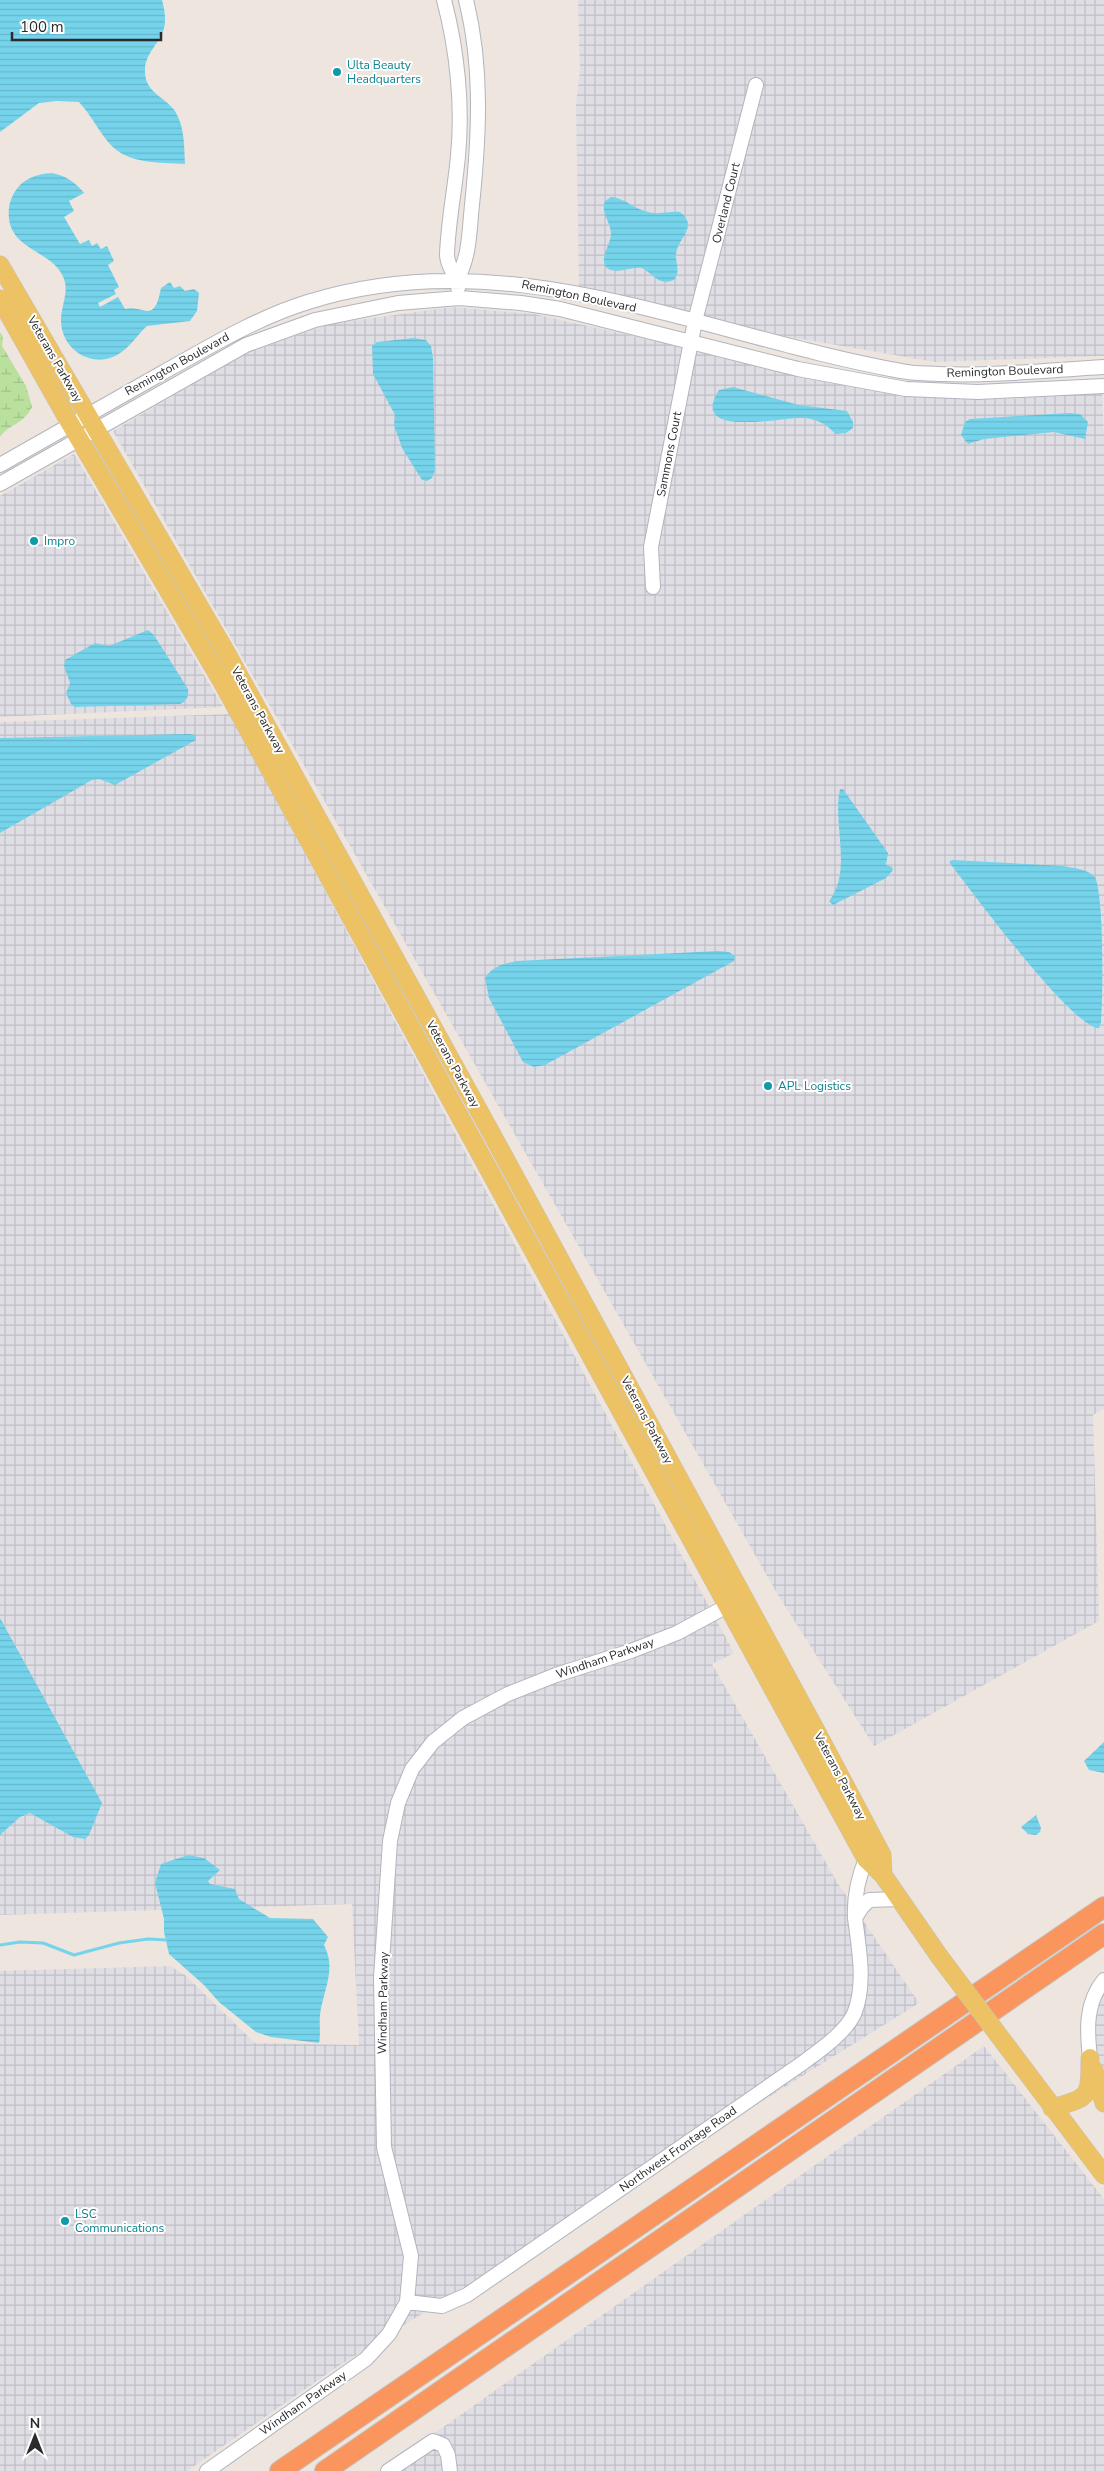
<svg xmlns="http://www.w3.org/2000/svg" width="1104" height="2471" viewBox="0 0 1104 2471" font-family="'Nunito Sans',sans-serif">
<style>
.industrial{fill:url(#industrial-grid)}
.wetland{fill:url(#wetland-marsh)}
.water{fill:url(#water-rules)}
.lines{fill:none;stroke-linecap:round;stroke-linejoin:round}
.stream{stroke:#75d4eb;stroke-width:3}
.minor-casing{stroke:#b1b5be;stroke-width:16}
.major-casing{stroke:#c4c4c4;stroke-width:19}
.highway-casing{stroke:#c4c4c4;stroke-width:22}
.minor{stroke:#fff;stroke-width:14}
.major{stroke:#ecc264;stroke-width:18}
.highway{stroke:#f9955d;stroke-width:20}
.major-bridge-casing{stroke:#c4c4c4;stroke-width:19;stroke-linecap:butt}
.major-bridge{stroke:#ecc264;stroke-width:18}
.culture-dot{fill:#0f9aa8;stroke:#fff;stroke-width:2}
.labels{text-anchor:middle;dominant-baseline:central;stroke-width:4;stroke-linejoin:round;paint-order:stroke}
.culture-label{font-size:12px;fill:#0d838f;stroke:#fff;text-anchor:start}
.street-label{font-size:12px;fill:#2b2b2b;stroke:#fff}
</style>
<defs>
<pattern id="industrial-grid" width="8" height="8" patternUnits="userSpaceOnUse" patternTransform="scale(1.25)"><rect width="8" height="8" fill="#e0dee5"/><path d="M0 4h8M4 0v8" fill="none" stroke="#c0bfc5"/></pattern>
<pattern id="wetland-marsh" width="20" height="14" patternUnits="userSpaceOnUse" patternTransform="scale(1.25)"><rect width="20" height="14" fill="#b9e19d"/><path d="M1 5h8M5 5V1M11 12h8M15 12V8" fill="none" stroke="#9fc187"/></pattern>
<pattern id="water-rules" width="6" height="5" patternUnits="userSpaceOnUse" patternTransform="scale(1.25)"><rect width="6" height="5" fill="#75d4eb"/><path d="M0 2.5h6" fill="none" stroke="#65b6ca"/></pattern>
</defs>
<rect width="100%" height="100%" fill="#ede5de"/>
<path class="industrial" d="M578,0h526v356l-169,6 -192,-33 -164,-42 -3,-182 4,-34z
M452,307l82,7 144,32 113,29 115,21 102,3 94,-7 2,45v972l-11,6 6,206 -225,125 -96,-151 -665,-1164 136,-80 81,-27z
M74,454l149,253 -223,10v-221z
M230,714l504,939 -22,11 125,218 82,121 -582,364 -150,104h-187v-500l170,-5 15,9 70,68 104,2 -7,-141 -352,11v-1193z
M1104,1988v97l-13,-54 5,-26z
M984,2046l120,153v272h-723z"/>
<path class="wetland" d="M0,332l3,5 -1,9 24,40 6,21c-10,19 -22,16 -32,30z"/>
<path class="water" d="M0,0h162c3,11 5,23 0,34 -7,14 -18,22 -17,39 1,20 20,24 30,38 10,16 9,36 10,53 -26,-2 -57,1 -76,-21 -11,-13 -18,-28 -30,-41l-22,-1 -18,2 -39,29z
M52,173c14,3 22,8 32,20l-15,8 5,10 -10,6 16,27 9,-4 3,6 5,-3 4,6 6,-3 7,15 -6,4 11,22 -5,3 2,4 -18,9 2,4 18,-10 7,12c19,-5 29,17 36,-21l9,-6 4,6 6,-2 5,5 9,-2 5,4 -2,18 -7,10 -43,5c-10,9 -17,22 -30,29 -26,14 -56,-6 -56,-35 0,-14 8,-27 3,-41 -10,-28 -51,-28 -55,-60 -1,-9 0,-17 5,-26 8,-14 22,-19 38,-20z
M611,197c16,2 23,12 37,15 11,3 21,-1 32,0 20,15 -4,27 -4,43 0,10 4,14 -1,24 -14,9 -22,-5 -33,-11 -10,-2 -27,7 -35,0 -9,-8 4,-24 4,-34 0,-13 -11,-20 -6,-33z
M414,338l12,2 5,6 2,12 2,112 -3,8 -5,3 -5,-1 -20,-32 -8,-23 1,-10 -22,-41 -1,-28 5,-4z
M733,387l66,18 48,6 6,11v6l-7,5 -11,1c-8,-10 -17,-14 -30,-16 -21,-2 -118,22 -86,-28z
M1069,413l11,1 8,8 -3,17 -31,-7 -70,7 -16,5 -7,-9 4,-13 5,-3z
M148,630l6,5 34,54c1,7 -1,12 -8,15l-105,3 -4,-3 -5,-11 4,-10 -6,-17 1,-6 30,-17 14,3z
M189,734l7,1v5l-81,45 -16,-6 -7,1 -92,53v-95z
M840,789h3l45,64 -2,12 6,2 1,3 -7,8 -53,27 -4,-4c24,-31 3,-76 11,-112z
M952,860l111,6c10,2 25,3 32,11 9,19 8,119 6,145l-2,6c-26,1 -130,-140 -150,-166z
M718,951l11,1 6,4 -1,5 -189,104 -11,2 -11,-5 -34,-64 -4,-20c8,-12 18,-14 32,-17z
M0,1618l102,185 -13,32 -4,4 -12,-2 -43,-24 -10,4 -20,18z
M1104,1742v31l-15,-3 -5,-9z
M1036,1815l5,13 -1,4 -4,3 -8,-1 -7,-7z
M188,1855l16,3 16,12 -12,11 2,3 25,5 4,10 31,19 43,1 15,18 -4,8c13,25 -1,45 -4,70 -1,10 1,18 -1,28l-48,-6 -15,-5 -37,-30 -15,-17 -35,-31 -5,-22v-13l-9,-36 6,-19z"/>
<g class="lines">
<path class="stream" d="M0,1945l20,-3 23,1 31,12 45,-12 29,-4 18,1"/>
<defs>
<path id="minor" d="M444,0c13,49 19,105 14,156 -3,33 -10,66 -11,99 0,11 10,21 11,33
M457,280c13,-25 12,-47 15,-75 7,-68 11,-137 -6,-205
M0,465c54,-31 108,-61 162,-92 47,-26 94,-55 146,-71 201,-64 397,34 593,69 13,3 27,2 40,3 55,2 109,-4 163,-7
M0,484l246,-139 69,-25 83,-17 61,-5 62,5 39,6 238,60 108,20 72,3 126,-6
M653,587l-2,-40 44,-226 61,-236
M866,1859c-8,19 -12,39 -11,59l7,-11 7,-7 31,-1
M1090,2058c-3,-27 -5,-55 14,-78
M407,2302l35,4 25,-11 337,-233c16,-12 41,-29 50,-48 12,-28 5,-66 1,-96
M207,2471l159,-112 23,-25 18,-32 4,-46 -27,-109 -3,-169 9,-137 8,-38 14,-34 21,-27 30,-24 45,-24 48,-19 75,-24 46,-18 50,-27
M388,2471l45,-30 10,4 5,10 2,16"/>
<path id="major" d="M0,265l226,387 263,477 324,596 69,130 1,20
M0,299l71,126 151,257 644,1177 17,16 56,81
M1009,2049l95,126
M1094,2070l10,33
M1052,2108c38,-11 38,-10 38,-50"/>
<path id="highway" d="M280,2471l824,-564
M325,2471l779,-537"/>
</defs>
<use href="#minor" class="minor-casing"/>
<use href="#major" class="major-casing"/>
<use href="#highway" class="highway-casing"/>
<use href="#minor" class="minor"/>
<use href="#major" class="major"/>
<use href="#highway" class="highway"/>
<defs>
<path id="major-bridge" d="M939,1956l70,93"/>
</defs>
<use href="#major-bridge" class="major-bridge-casing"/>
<use href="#major-bridge" class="major-bridge"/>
</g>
<g class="culture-dot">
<circle cx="337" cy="72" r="5"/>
<circle cx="34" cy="541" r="5"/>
<circle cx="768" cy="1086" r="5"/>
<circle cx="65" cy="2221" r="5"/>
</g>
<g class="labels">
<g class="culture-label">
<text x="347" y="65">Ulta Beauty<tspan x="347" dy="14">Headquarters</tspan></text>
<text x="44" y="541">Impro</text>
<text x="778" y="1086">APL Logistics</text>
<text x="75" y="2214">LSC<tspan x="75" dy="14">Communications</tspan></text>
</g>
<g class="street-label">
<text transform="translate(726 203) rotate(-76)">Overland Court</text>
<text transform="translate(579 296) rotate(12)">Remington Boulevard</text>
<text transform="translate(55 359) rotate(60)">Veterans Parkway</text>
<text transform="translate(177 364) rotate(-29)">Remington Boulevard</text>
<text transform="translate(1005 371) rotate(-2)">Remington Boulevard</text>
<text transform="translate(669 454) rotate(-79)">Sammons Court</text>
<text transform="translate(258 710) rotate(61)">Veterans Parkway</text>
<text transform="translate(453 1064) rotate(61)">Veterans Parkway</text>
<text transform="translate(647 1420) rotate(62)">Veterans Parkway</text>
<text transform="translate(605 1658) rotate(-19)">Windham Parkway</text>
<text transform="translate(840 1776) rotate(62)">Veterans Parkway</text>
<text transform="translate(383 2003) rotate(-89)">Windham Parkway</text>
<text transform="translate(678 2149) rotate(-35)">Northwest Frontage Road</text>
<text transform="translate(303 2403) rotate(-35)">Windham Parkway</text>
</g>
</g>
<g transform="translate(35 2436)" stroke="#ffffff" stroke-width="4" paint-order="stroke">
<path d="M0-4L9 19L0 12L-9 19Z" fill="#2b2b2b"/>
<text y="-8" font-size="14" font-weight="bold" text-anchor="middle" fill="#2b2b2b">N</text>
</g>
<path d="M12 32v8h149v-8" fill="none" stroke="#2b2b2b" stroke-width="2.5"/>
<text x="20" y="32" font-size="15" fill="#2b2b2b" stroke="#ffffff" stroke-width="4" paint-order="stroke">100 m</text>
</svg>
